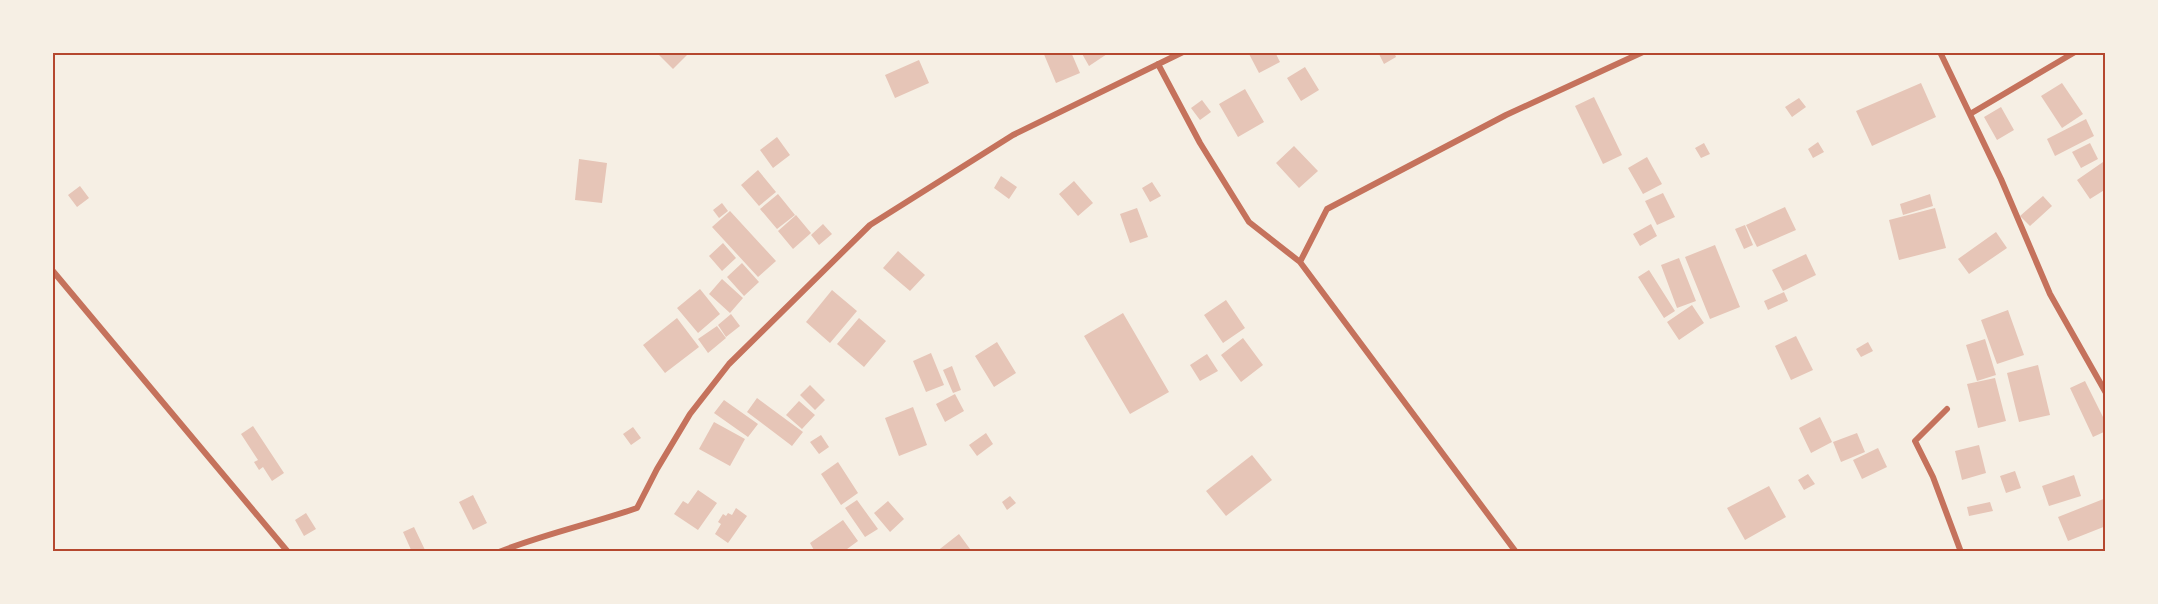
<svg xmlns="http://www.w3.org/2000/svg" width="2158" height="604" viewBox="0 0 2158 604" font-family="'DejaVu Sans',sans-serif">
<style>
.building{fill:#e6c5b7}
.lines{fill:none;stroke-linecap:round;stroke-linejoin:round}
.minor{stroke:#c5725c;stroke-width:6}
.neatline{fill:none;stroke:#b5482f;stroke-width:2}
</style>
<rect width="100%" height="100%" fill="#f6efe4"/>
<path class="building" d="M656,52h34l-17,17z
M1043,52h28l9,21 -24,10z
M1081,52h29l-21,14z
M1248,52h27l5,10 -21,11z
M1378,52h16l2,5 -12,7z
M919,60l10,23 -34,15 -10,-23z
M1305,67l14,23 -18,11 -14,-23z
M1921,83l15,34 -64,29 -16,-35z
M2062,83l21,31 -21,14 -21,-32z
M1245,89l19,33 -26,15 -19,-33z
M1594,97l28,58 -19,9 -28,-58z
M1799,98l7,9 -14,10 -7,-10z
M1202,100l9,12 -11,8 -9,-12z
M2001,107l13,23 -17,10 -13,-23z
M2086,119l8,17 -39,20 -8,-17z
M777,137l13,18 -17,13 -13,-18z
M1818,142l6,10 -11,6 -5,-9z
M1704,143l6,11 -9,4 -6,-10z
M2090,143l8,16 -17,9 -9,-16z
M1294,146l24,25 -19,17 -23,-25z
M1647,157l15,27 -19,10 -15,-26z
M579,159l28,4 -5,40 -27,-3z
M2103,162l3,3v24l-16,10 -13,-19z
M758,170l18,22 -17,14 -18,-21z
M1001,176l16,11 -8,12 -15,-11z
M1074,181l19,22 -15,13 -19,-22z
M1152,182l9,14 -11,6 -8,-14z
M80,186l9,12 -12,9 -9,-12z
M1663,193l12,24 -18,8 -12,-24z
M778,194l17,21 -18,14 -17,-20z
M1930,194l3,12 -30,9 -3,-11z
M2043,196l9,10 -22,20 -10,-10z
M722,203l6,8 -9,7 -6,-8z
M1785,207l11,23 -39,17 -11,-22z
M1137,208l11,29 -18,6 -10,-29z
M1935,208l11,40 -47,12 -10,-40z
M730,211l46,50 -18,16 -46,-50z
M796,215l15,18 -18,16 -15,-18z
M823,224l9,10 -13,11 -8,-10z
M1651,224l6,12 -17,10 -7,-12z
M1745,225l8,20 -9,4 -9,-20z
M1996,232l11,16 -38,26 -11,-15z
M723,243l13,15 -14,13 -13,-15z
M1715,245l25,62 -30,12 -25,-62z
M898,251l27,24 -15,16 -27,-23z
M1806,254l10,21 -33,16 -11,-21z
M1679,258l17,43 -19,7 -16,-43z
M742,263l17,19 -15,14 -17,-19z
M1649,270l26,41 -11,7 -26,-41z
M722,279l21,19 -13,15 -21,-19z
M700,289l20,25 -22,19 -21,-25z
M832,290l25,21 -27,32 -24,-21z
M1784,292l4,9 -20,9 -4,-9z
M1226,300l19,28 -22,15 -19,-28z
M1692,305l12,18 -25,17 -12,-18z
M2008,310l16,45 -27,9 -16,-44z
M1123,313l46,79 -39,22 -46,-78z
M731,314l9,12 -14,11 -8,-12z
M677,318l22,29 -34,26 -22,-28z
M859,318l27,23 -22,26 -27,-23z
M717,326l9,12 -18,15 -10,-14z
M1796,336l17,34 -22,10 -16,-34z
M1243,338l20,27 -22,17 -20,-27z
M1985,339l11,36 -19,6 -11,-36z
M997,342l19,31 -22,14 -19,-31z
M1868,342l5,9 -12,6 -5,-8z
M931,353l13,32 -18,7 -13,-31z
M1207,354l11,17 -18,10 -10,-16z
M2038,365l12,50 -31,7 -12,-49z
M952,366l9,24 -8,3 -10,-23z
M1995,378l11,43 -28,7 -11,-44z
M2085,381l21,42v8l-13,6 -23,-49z
M810,385l15,15 -10,10 -15,-15z
M955,394l9,17 -19,11 -9,-18z
M757,398l46,34 -11,14 -45,-34z
M724,400l34,24 -10,13 -34,-24z
M799,401l16,14 -13,14 -16,-14z
M913,407l14,38 -28,11 -14,-38z
M1820,417l12,25 -21,11 -12,-25z
M714,422l31,17 -15,27 -31,-17z
M253,426l31,47 -12,8 -9,-14 -4,3 -5,-8 4,-2 -17,-26z
M633,427l8,11 -10,7 -8,-11z
M986,433l7,11 -16,12 -8,-11z
M1857,433l8,19 -24,10 -8,-20z
M821,435l8,12 -10,7 -9,-12z
M1979,445l7,28 -24,7 -7,-29z
M1878,448l9,19 -25,12 -9,-19z
M1252,455l20,25 -46,36 -20,-25z
M838,462l20,31 -17,12 -20,-31z
M2015,471l6,17 -15,5 -6,-17z
M1808,474l7,10 -11,6 -6,-10z
M2074,475l7,21 -32,10 -7,-20z
M1769,486l17,31 -41,23 -18,-32z
M698,490l19,13 -19,27 -24,-16 9,-13 5,3z
M473,495l14,28 -14,7 -14,-28z
M1010,496l6,7 -9,7 -5,-8z
M2106,498v28l-38,15 -10,-24z
M857,500l21,29 -13,8 -20,-29z
M888,501l16,18 -14,13 -16,-19z
M1990,502l3,9 -24,5 -2,-9z
M736,508l11,8 -19,27 -13,-9 6,-10 -3,-2 5,-8 3,2 2,-3 4,2z
M306,513l10,16 -12,7 -9,-16z
M843,520l15,21 -15,11h-28l-5,-9z
M414,527l11,23 -3,2h-10l-9,-20z
M959,534l11,15 -3,3h-31z"/>
<g class="lines">
<path class="minor" d="M1940,52l61,127 49,115 56,99
M1158,64l42,79 49,79 51,40 216,290
M1970,114l105,-62
M1300,262l27,-53 179,-94 137,-63
M52,270l236,282
M1947,409l-32,32 18,36 28,75
M499,552c45,-18 92,-28 138,-44l20,-39 33,-55 39,-50 141,-139 143,-90 170,-83"/>
</g>
<rect width="2158" height="604" fill="none" stroke="#f6efe4" stroke-width="108"/>
<rect x="54" y="54" width="2050" height="496" class="neatline"/>
</svg>
